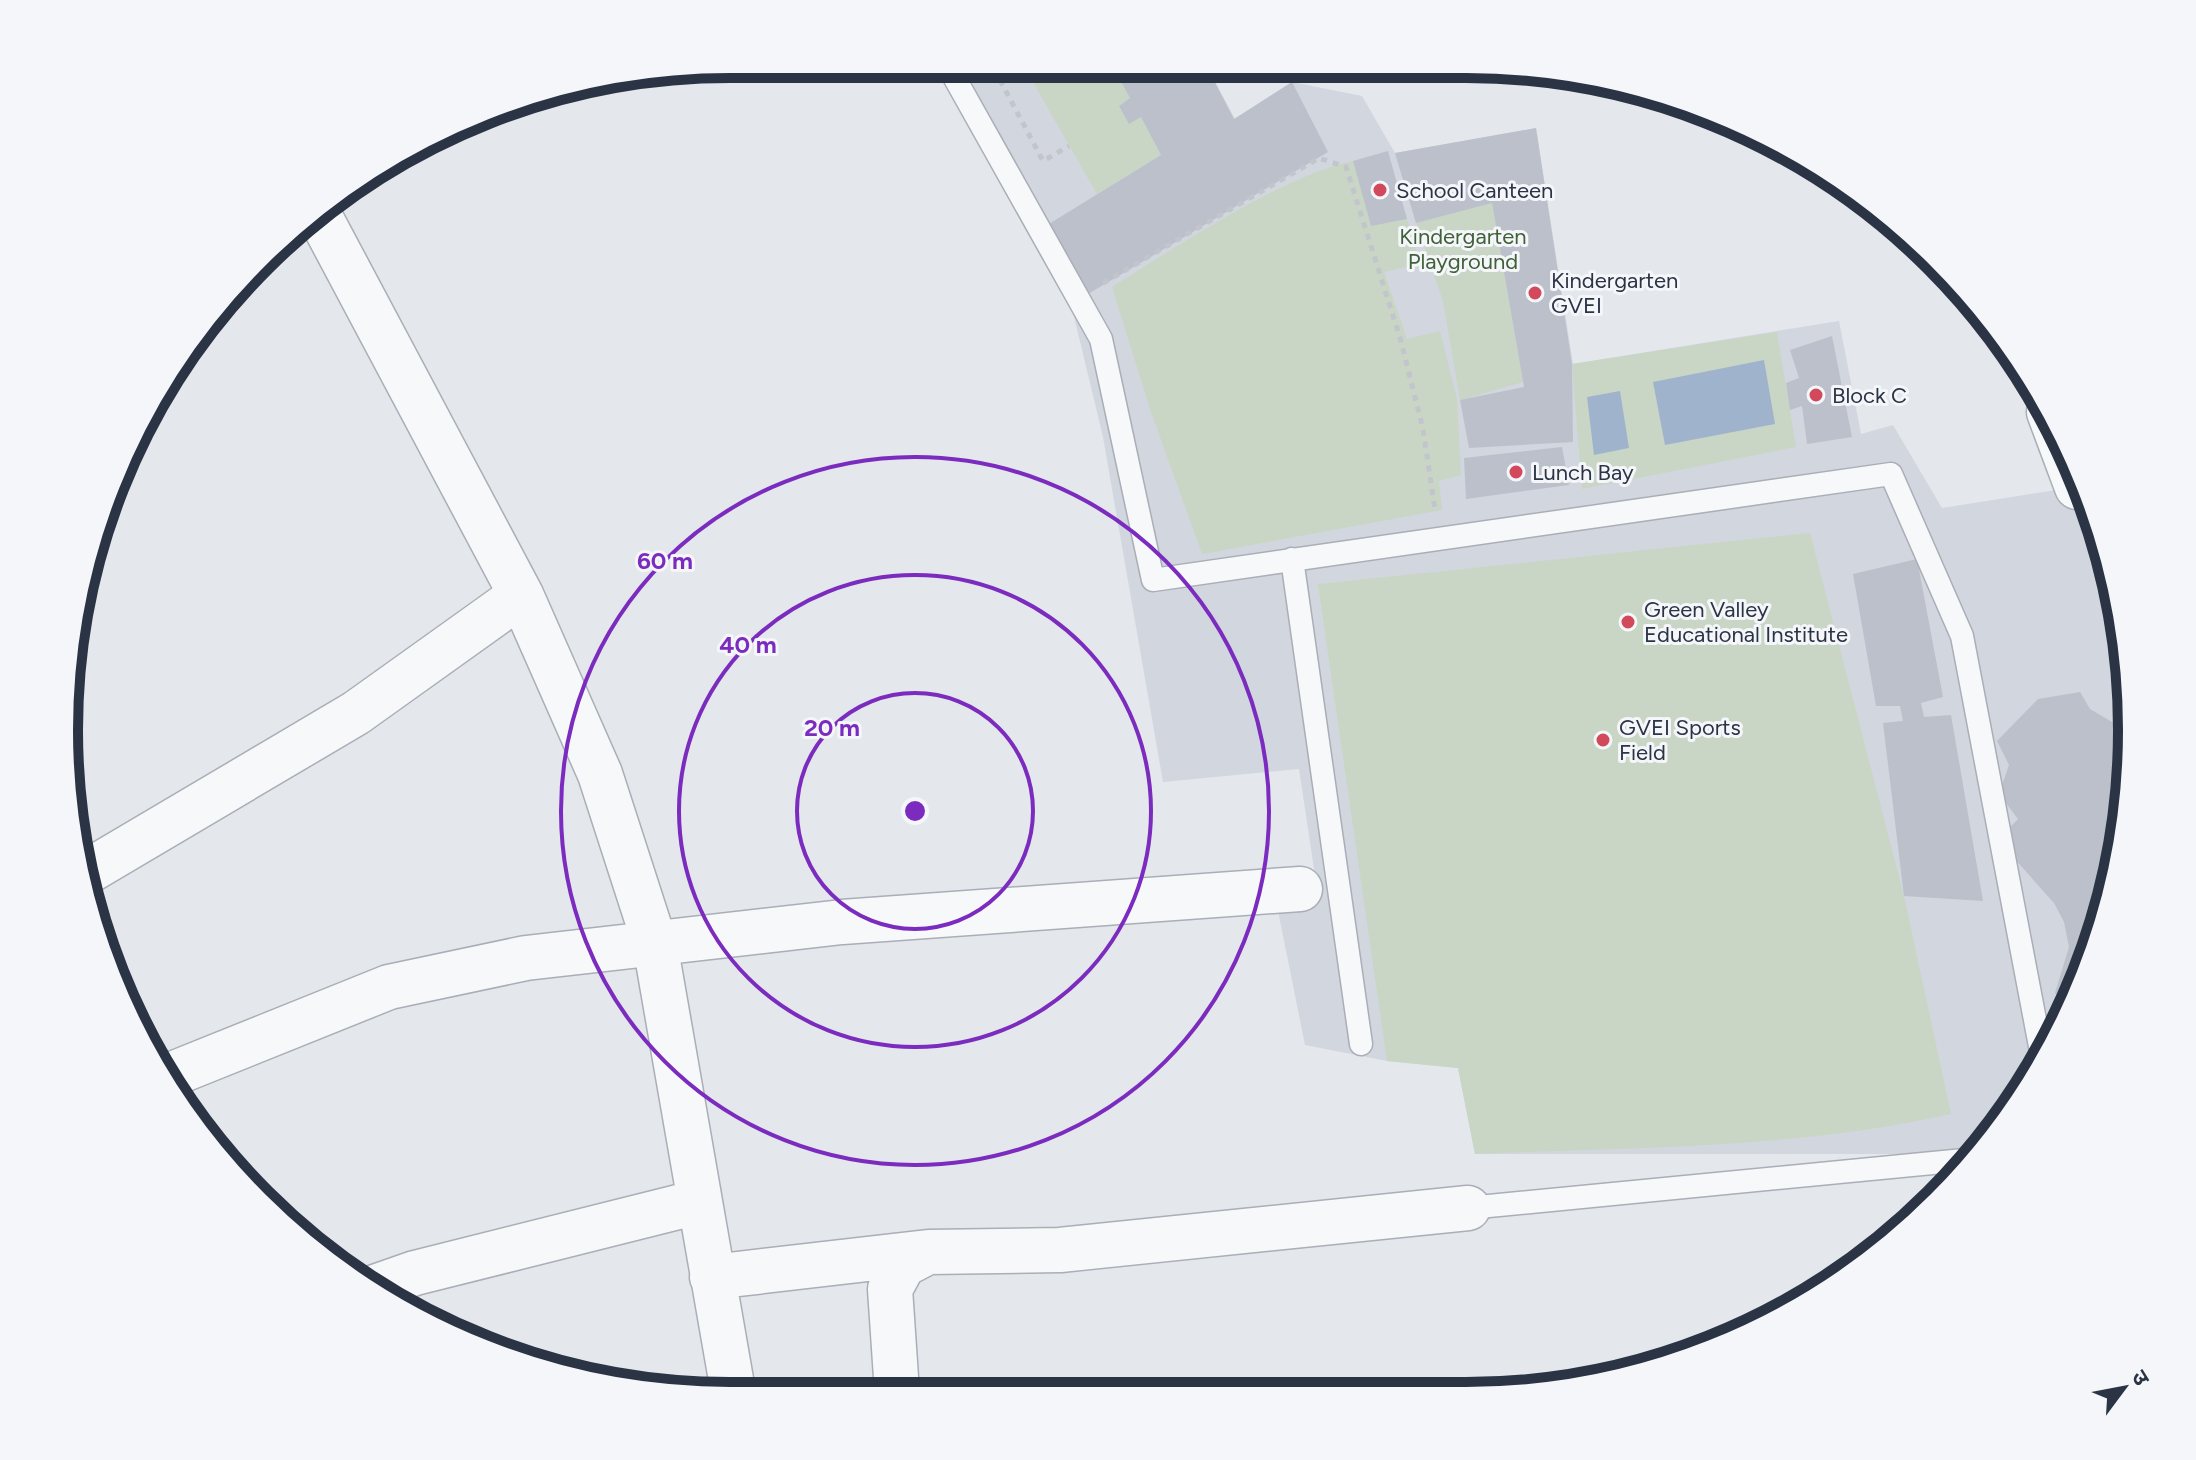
<svg xmlns="http://www.w3.org/2000/svg" width="2196" height="1460" viewBox="0 0 2196 1460" font-family="Figtree,'Noto Sans Devanagari',sans-serif">
<style>
.built{fill:#d2d6de}
.green{fill:#c9d6c5}
.water{fill:#9fb4cc}
.building{fill:#bbc0ca}
.lines{fill:none;stroke-linecap:round;stroke-linejoin:round}
.lane-casing{stroke:#a9aeb7;stroke-width:25}
.street-casing{stroke:#a9aeb7;stroke-width:47}
.path{stroke:#c2c5cb;stroke-width:5;stroke-dasharray:6 6;stroke-linecap:butt}
.lane{stroke:#f7f8fa;stroke-width:22}
.street{stroke:#f7f8fa;stroke-width:44}
.ring{fill:none;stroke:#7b2cbf;stroke-width:4}
.poi-dot{fill:#d1495b;stroke:#f4f6f9;stroke-width:3}
.labels{text-anchor:middle;dominant-baseline:central;stroke-width:6;stroke-linejoin:round;paint-order:stroke}
.poi-label{font-size:22px;fill:#2b3445;stroke:#f4f6f9;text-anchor:start}
.park-label{font-size:22px;fill:#3f6138;stroke:#f4f6f9}
.rim{fill:none;stroke:#2b3445;stroke-width:10}
.centre{fill:#7b2cbf;stroke:#f4f6f9;stroke-width:4}
.ring-label{font-size:24px;text-anchor:middle;font-weight:bold;fill:#7b2cbf;stroke:#f4f6f9;stroke-width:6;stroke-linejoin:round;paint-order:stroke}
</style>
<rect width="100%" height="100%" fill="#e4e7ec"/>
<path class="built" d="M936,65l271,2 28,52 57,-37 70,14 33,57 141,-25 37,236 266,-43 22,113 32,-9 49,83 140,-22 27,72 22,129 -5,130 -30,128 -53,118 -66,91h-502l-17,-86 -71,-7 -82,-16 -29,-144 43,1 -20,-133 -136,13 -60,-345 -32,-133z"/>
<path class="green" d="M1066,66l47,1 17,31 -11,8 10,17 12,-6 20,38 -64,39 -63,-110z
M1353,161l18,64 36,-6 13,45 -36,8 23,67 33,-8 17,68 4,76 -22,6 3,29 -240,44 -52,-145 -38,-122c64,-40 170,-111 241,-126z
M1492,203l31,179 -63,18 -17,-99 -27,-78z
M1777,332l19,115 -214,42 -10,-125z
M1810,533l94,363 47,218c-155,35 -318,33 -476,40l-17,-86 -71,-7 -69,-477z"/>
<path class="water" d="M1764,360l11,64 -110,21 -12,-63z
M1620,391l9,57 -35,7 -7,-58z"/>
<path class="building" d="M1113,67h94l27,52 58,-37 36,70 -257,152 -40,-69 130,-80 -20,-38 -12,7 -10,-18 11,-8z
M1536,128l36,236 1,78 -104,6 -9,-48 64,-13 -32,-184 -76,20 -21,-70z
M1388,151l19,68 -36,7 -18,-65z
M1832,336l20,101 -45,7 -5,-38 -12,4 -4,-27 13,-5 -9,-28z
M1562,447l7,38 -103,14 -2,-41z
M1917,559l26,138 -22,6 3,14 27,-2 32,186 -79,-5 -21,-173 20,-2 -3,-15h-24l-23,-132z
M2080,692l10,17 39,23 -3,85 -29,128 -29,62 -13,-14 14,-46 -5,-25 -10,-19 -42,-47 -6,-25 12,-12 -19,-25 10,-29 -12,-24 41,-42z"/>
<g class="lines">
<defs>
<path id="lane" d="M948,66l153,273 52,241 738,-106 71,162 81,426
M1292,559l69,485
M1468,1208l506,-49"/>
<path id="street" d="M319,215l202,380 79,179 55,170 78,447
M2049,412l28,75
M82,875l274,-162 165,-118
M165,1077l224,-90 137,-29 316,-36 458,-33
M712,1277l216,-25
M375,1287l40,-14 283,-71
M897,1392l-7,-103 13,-24 25,-13 132,-2 408,-42"/>
</defs>
<use href="#lane" class="lane-casing"/>
<use href="#street" class="street-casing"/>
<path class="path" d="M1029,66h4
M985,73l13,-7
M1000,80l43,81 26,-15
M999,81l25,-15
M1103,283l216,-125 27,9 55,174 22,88 12,81"/>
<use href="#lane" class="lane"/>
<use href="#street" class="street"/>
</g>
<g class="ring">
<circle cx="915" cy="811" r="118"/>
<circle cx="915" cy="811" r="236"/>
<circle cx="915" cy="811" r="354"/>
</g>
<g class="poi-dot">
<circle cx="1380" cy="190" r="8"/>
<circle cx="1535" cy="293" r="8"/>
<circle cx="1816" cy="395" r="8"/>
<circle cx="1516" cy="472" r="8"/>
<circle cx="1628" cy="622" r="8"/>
<circle cx="1603" cy="740" r="8"/>
</g>
<g class="labels">
<g class="poi-label">
<text x="1396" y="190">School Canteen</text>
<text x="1551" y="280">Kindergarten<tspan x="1551" dy="25">GVEI</tspan></text>
<text x="1832" y="395">Block C</text>
<text x="1532" y="472">Lunch Bay</text>
<text x="1644" y="609">Green Valley<tspan x="1644" dy="25">Educational Institute</tspan></text>
<text x="1619" y="727">GVEI Sports<tspan x="1619" dy="25">Field</tspan></text>
</g>
<g class="park-label">
<text x="1463" y="236">Kindergarten<tspan x="1463" dy="25">Playground</tspan></text>
</g>
</g>
<path d="M0 0H2196V1460H0ZM730 78H1466A652 652 0 0 1 2118 730V730A652 652 0 0 1 1466 1382H730A652 652 0 0 1 78 730V730A652 652 0 0 1 730 78Z" fill="#f4f6f9" fill-rule="evenodd"/>
<path class="rim" d="M730 78H1466A652 652 0 0 1 2118 730V730A652 652 0 0 1 1466 1382H730A652 652 0 0 1 78 730V730A652 652 0 0 1 730 78Z"/>
<circle cx="915" cy="811" r="12" class="centre"/>
<g class="ring-label">
<text x="665" y="569">60 m</text>
<text x="748" y="653">40 m</text>
<text x="832" y="736">20 m</text>
</g>
<g transform="translate(2124 1388) rotate(58)" stroke="#f4f6f9" stroke-width="6" paint-order="stroke">
<path d="M0-6L14 30L0 20L-14 30Z" fill="#2b3445"/>
<text y="-12" font-size="22" font-weight="bold" text-anchor="middle" fill="#2b3445">उ</text>
</g>
</svg>
